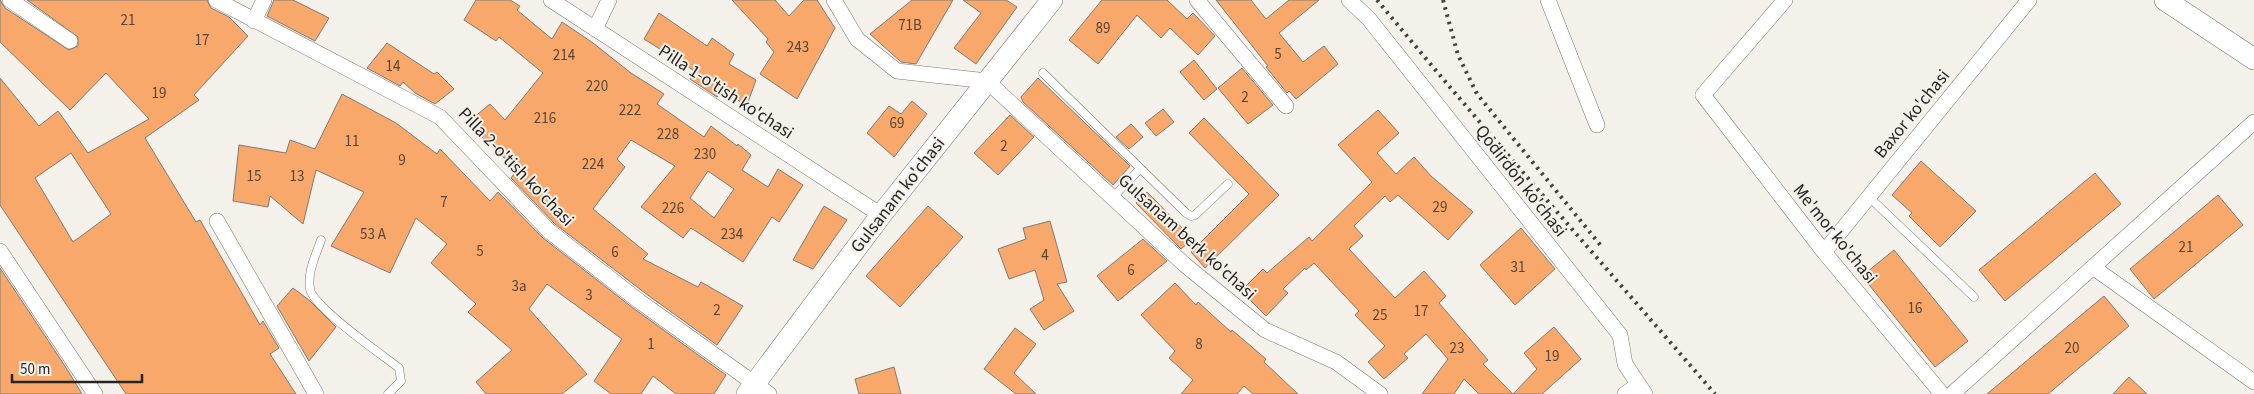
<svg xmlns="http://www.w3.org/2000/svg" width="2254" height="394" viewBox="0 0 2254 394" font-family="'Source Sans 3',sans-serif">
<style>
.building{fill:#f7a86a;stroke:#807a76;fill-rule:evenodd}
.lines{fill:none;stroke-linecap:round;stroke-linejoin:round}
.lane-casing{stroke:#797770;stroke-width:9}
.street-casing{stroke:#797770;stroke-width:16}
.secondary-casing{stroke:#797770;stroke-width:22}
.lane{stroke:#fff;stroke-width:8}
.street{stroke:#fff;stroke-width:15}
.secondary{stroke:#fff;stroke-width:21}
.rail{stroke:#42413f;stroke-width:4;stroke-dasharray:2.5 5;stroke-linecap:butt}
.labels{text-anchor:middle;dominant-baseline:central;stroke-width:4;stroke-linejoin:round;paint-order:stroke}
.number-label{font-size:15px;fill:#5a4635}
.street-label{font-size:18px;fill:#262523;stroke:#f3f1ea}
</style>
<rect width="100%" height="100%" fill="#f3f1ea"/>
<path class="building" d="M0,0l5,8 64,42 9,-4v-9l-51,-37h180l4,8 18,9 19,19 -54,59 5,5 -54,38 51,84 4,-2 60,105 3,-4 16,27 -9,6 26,40h-170l-126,-189v-127l39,48 19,-15 30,42 61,-34 -43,-46 -36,37 -70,-68zM71,153l40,61 -38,28 -38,-64z
M274,0h19l36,18 -14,23 -48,-25z
M476,0h34l10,6 -3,4 35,29 10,-17 31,21 38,30 33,21 -7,10 47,33 7,-11 26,20 1,-2 13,11 -9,15 26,17 10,-18 25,16 -24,37 -7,-5 -29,45 -52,-34 -8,10 -42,-31 34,-41 -44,-26 -14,19 8,8 -32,42 55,45 -5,5 55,28 3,-5 42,24 -26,39 -72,-52 -90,-69 -44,-46 6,-8 -50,-47 23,-19 15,16 38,-47 -44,-36 -3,4 -32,-21zM708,171l26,18 -20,29 -24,-20z
M732,0h43l14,16 15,-16h13l18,28 -38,71 -37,-25 14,-22 -8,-10 2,-3z
M912,0h41l-37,64 -15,-2 -31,-28z
M963,0h43l11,7 -41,57 -22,-16 27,-35z
M1102,0h65l20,19 6,-6 22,23 -17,19 -28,-27 -9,10 -24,-23 -39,49 -29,-24z
M1216,0h35l15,19 23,-19h30l-40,33 24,29 21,-16 14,18 -42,35 -7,-8 -2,2 -21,-26 2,-1z
M659,13l48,33 5,-8 22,16 -5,10 27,16 -9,25 -25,-13 -5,5 -27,-18 3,-9 -49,-31z
M387,43l47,31 3,-2 17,17 -19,15 -20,-11 -12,-11 -3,4 -33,-18z
M1194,60l23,29 -13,11 -24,-28z
M1242,68l31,37 -25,19 -30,-36z
M1038,78l92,88 -17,19 -90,-83 -2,-5z
M342,94l54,29 41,31 3,-5 50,52 8,-9 45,46 90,70 93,67 -12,19h-38l-23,-18 -12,18h-30l-17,-13 28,-42 -75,-55 -18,25 58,65 -25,20h-76l-10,-12 36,-32 -44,-38 8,-8 -45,-41 16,-19 -31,-26 -26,55 -59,-27 33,-54 -48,-22 -13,54 -33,-28 -2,11 -35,-6 6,-56 47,8 4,-13 25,9z
M912,101l15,13 -33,43 -27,-24 22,-27 12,8z
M1163,109l11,13 -18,14 -11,-13z
M1378,110l21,23 -22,20 19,21 18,-17 17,19 42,36 -25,28 -50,-45 -8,7 -5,-6 -31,30 9,10 -14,13 46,49 29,-27 22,25 -7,7 49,57 -5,4 30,30 24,-25 -13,-16 30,-26 27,32 -39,35h-63l-15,-15 -10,15h-32l26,-35 -22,-25 -22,20 4,4 -24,21 -16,-17 17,-16 -30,-31 4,-4 -45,-48 -8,7 -1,-2 -22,21 5,4 -22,23 -25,-25 22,-22 4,4 42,-36 3,4 60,-59 -34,-37z
M1010,115l24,22 -36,38 -24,-22z
M1204,118l75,77 -74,73 -14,-16 58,-58 -60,-61z
M1131,124l12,13 -14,12 -13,-12z
M1921,161l55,50 -36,36 -31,-31 3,-3 -20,-18z
M2095,173l26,31 -116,97 -26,-31z
M1147,192l46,47 -12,10 -45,-46z
M2218,195l25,30 -89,74 -24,-30z
M824,206l23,14 -34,49 -20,-9z
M928,206l35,31 -63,70 -34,-31z
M1050,221l17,61 -10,2 17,27 -30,19 -14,-21 14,-9 -9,-30 -26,9 -11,-30 28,-10 -3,-11z
M1521,228l34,41 -40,36 -35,-40z
M1143,239l24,22 -49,40 -21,-25z
M1894,250l74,91 -33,26 -73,-91z
M0,268l65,98 17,28h-82z
M1175,283l21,22 2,-3 33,30 1,-2 34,29 -2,3 34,32h-45l-9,-8 -7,8h-56l12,-14 -24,-22 6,-7 -34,-36z
M293,288l16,12 27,27 -27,34 -32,-55z
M2104,296l25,30 -81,68h-61z
M1015,328l21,16 -22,29 22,21h-20l-32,-25z
M894,367l7,27h-42l-4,-15z
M2129,377l18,17h-34z"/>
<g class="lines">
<defs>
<path id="lane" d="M1043,73l143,140 5,3 4,-1 33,-31
M1113,197l27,-28
M1869,197l105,100
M321,240c-5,15 -14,32 -11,49 3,18 71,65 89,79l2,13 -13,13"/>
<path id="street" d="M10,0l60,41
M216,0l224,117 109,114 90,70 130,93
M551,0l330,215
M834,0l23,39 40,32 90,10 198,184 80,65 71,32 44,32
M1197,0l89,106
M1349,0l20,19 251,316 5,29 20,30
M1548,0l49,125
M1785,0l-82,95 121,157 118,142
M254,21l10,-21
M595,29l14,-29
M217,221l99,173
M0,251l95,143
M1824,252l205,-252
M2094,268l160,114
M1625,394l13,-9
M1952,394l302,-272"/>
<path id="secondary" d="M2165,0l89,59
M747,394l134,-179 171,-215"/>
</defs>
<use href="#lane" class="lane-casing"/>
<use href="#street" class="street-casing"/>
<use href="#secondary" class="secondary-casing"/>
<use href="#lane" class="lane"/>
<use href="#street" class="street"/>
<use href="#secondary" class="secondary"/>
<path class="rail" d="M1377,0c110,133 225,263 338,394
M1443,0l15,55 19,39 125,153"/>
</g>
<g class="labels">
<g class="number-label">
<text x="128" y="20">21</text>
<text x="910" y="25">71B</text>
<text x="1103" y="28">89</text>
<text x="202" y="40">17</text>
<text x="798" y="47">243</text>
<text x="1278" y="54">5</text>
<text x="564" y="55">214</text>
<text x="393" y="66">14</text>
<text x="597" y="86">220</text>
<text x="159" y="93">19</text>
<text x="1245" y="97">2</text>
<text x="630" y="110">222</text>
<text x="545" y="118">216</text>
<text x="897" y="123">69</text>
<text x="668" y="134">228</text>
<text x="352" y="141">11</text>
<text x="1004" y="146">2</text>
<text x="705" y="154">230</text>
<text x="402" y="160">9</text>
<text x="593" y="164">224</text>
<text x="254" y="176">15</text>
<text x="297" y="176">13</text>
<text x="444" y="202">7</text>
<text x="1440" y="207">29</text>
<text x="673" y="208">226</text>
<text x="373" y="234">53 А</text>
<text x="732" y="234">234</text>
<text x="2186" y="247">21</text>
<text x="480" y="251">5</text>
<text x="615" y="252">6</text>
<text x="1045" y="255">4</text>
<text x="1518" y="267">31</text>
<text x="1131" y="270">6</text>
<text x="519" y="286">3a</text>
<text x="589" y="295">3</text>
<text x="1915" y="308">16</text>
<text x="717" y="310">2</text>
<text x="1421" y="311">17</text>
<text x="1380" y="315">25</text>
<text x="651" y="344">1</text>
<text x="1199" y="344">8</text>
<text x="1457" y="348">23</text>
<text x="2072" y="348">20</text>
<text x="1552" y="356">19</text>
</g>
<g class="street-label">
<text transform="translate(726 92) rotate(33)">Pilla 1-o'tish ko'chasi</text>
<text transform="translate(1912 114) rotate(-51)">Baxor ko'chasi</text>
<text transform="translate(516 167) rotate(46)">Pilla 2-o'tish ko'chasi</text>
<text transform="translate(1521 181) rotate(52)">Qodirdon ko'chasi</text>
<text transform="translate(898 195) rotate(-52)">Gulsanam ko'chasi</text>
<text transform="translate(1835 234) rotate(51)">Me'mor ko'chasi</text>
<text transform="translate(1187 237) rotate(42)">Gulsanam berk ko'chasi</text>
</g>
</g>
<path d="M12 374v8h130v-8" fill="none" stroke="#262523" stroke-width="2.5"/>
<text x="20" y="374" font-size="15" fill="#262523" stroke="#f3f1ea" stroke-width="4" paint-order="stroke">50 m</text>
</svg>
